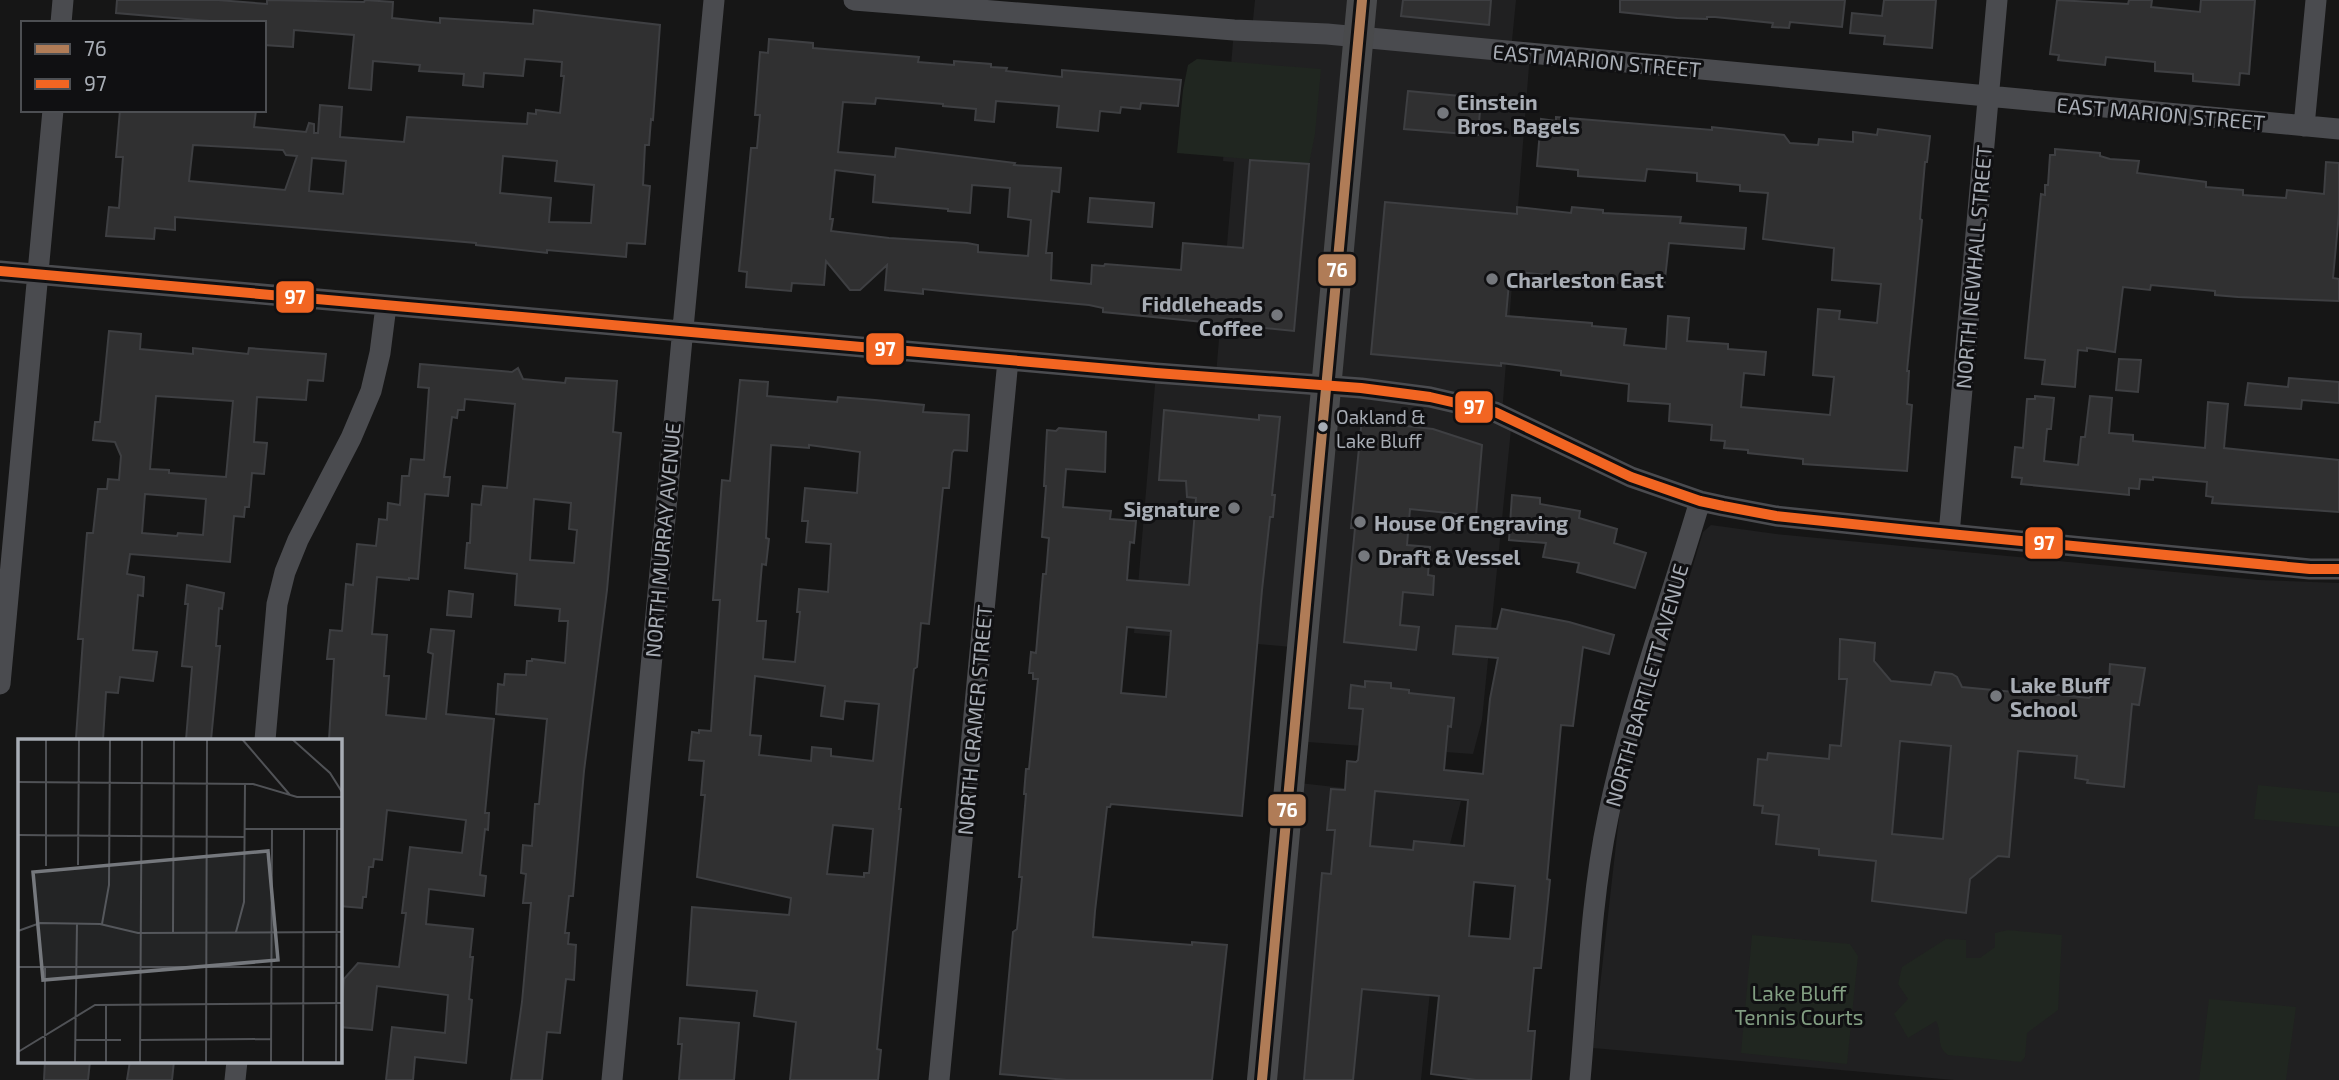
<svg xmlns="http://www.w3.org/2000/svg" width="2339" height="1080" viewBox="0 0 2339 1080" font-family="'Exo 2',sans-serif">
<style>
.built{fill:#202021}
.green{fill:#202620}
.building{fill:#303031;stroke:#3e3f42;stroke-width:2;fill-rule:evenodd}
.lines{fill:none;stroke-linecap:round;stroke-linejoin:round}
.street{stroke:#4a4b4f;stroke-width:21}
.secondary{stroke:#494a4c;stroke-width:30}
.bus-1-casing{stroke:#101012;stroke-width:16}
.bus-2-casing{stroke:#101012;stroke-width:16}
.bus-1{stroke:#b07c57;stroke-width:10}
.bus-2{stroke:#f26522;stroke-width:10}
.poi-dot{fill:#75787d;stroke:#101012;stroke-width:2.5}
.bus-dot{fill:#a8adb5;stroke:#101012;stroke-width:2.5}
.labels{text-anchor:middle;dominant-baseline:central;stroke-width:6;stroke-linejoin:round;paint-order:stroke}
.bus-label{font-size:19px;fill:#a8adb5;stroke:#101012;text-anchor:start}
.street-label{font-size:21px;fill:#a8adb5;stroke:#101012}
.poi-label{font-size:21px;font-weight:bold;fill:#a8adb5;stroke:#101012;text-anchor:start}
.park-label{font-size:21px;fill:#829e82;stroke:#101012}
.inset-road{fill:none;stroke:#505256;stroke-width:2}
.view{fill:#75787d;fill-opacity:0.15;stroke:#75787d;stroke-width:3.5}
.inset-edge{fill:none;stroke:#a8adb5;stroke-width:3.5}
.line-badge{stroke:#101012;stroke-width:2.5}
.badge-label{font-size:19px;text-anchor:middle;font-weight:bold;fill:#fff}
</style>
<rect width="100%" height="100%" fill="#161616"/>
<path class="built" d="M1255,0h261l-5,51 19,2 -28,361 10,5 -30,301 -9,34 -179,-13 9,-93 -169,-15 22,-260 60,2 18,-213 -11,-1 11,-131h18z
M1711,525l65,9 483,46 80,3v497h-385l-361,-32 27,-239 83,-277z
M1290,782l171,19 -19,74 -21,205h-159z"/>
<path class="green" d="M1197,59l124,10 -6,65 -6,30 -132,-11 6,-63 5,-25z
M2258,785l81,8v34l-85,-8z
M2008,930l54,5 -4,75 -31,23 -2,24 -4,5 -73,-7c-13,-9 -5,-22 -12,-34l-28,17 -14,-24 14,-15 -10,-15 4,-17 44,-28 20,1v18h14l15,-11v-14z
M1752,935l98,9 8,12 -11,108 -106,-11z
M2209,999l87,8 -10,73h-87z"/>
<path class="building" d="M117,0h101l49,4v-4l97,2 1,-2 28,2 -1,16 48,5v-5l93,6 1,-14 126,15 -7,95 -2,-1 -2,26h-4l-2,40 7,1 -5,58 -18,-1 -1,14 -79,-7v3l-71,-8v-2l-301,-26v13l-20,-2 -1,11 -48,-3 3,-29 10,1 4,-51h-7l4,-47h136l-2,17 52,5 3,-9 5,1v9h4l2,-28 22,2 -2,30 64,5 3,-25 120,7 1,-11 8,1v-4l24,3 4,-37h-3l1,-14 -37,-3 -2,17 -39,-3 -1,14 -20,-2 1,-11 -45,-3 1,-6 -47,-4 -2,29 -22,-2 5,-53 -60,-5 -1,17 -29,-2v-22h-31l-117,-10zM193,145l90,5 3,5 11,1 -12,34 -96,-9zM503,156l54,5 -2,20 39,4 -3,38 -42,-1 2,-24 -51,-5zM312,158l34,3 -3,33 -34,-3z
M1403,0h88l-2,25 -88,-9z
M1620,0h225l-3,27 -52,-5 -1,6 -17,-1 1,-4 -58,-6h-8v2l-30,-1 -57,-6z
M1884,0h52l-4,48 -48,-4 1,-8 -35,-3 2,-20 30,3z
M2057,0l71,4 1,-4h23l-1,7 49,5 1,-12h54l-6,74 -9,-1 -1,12 -46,-4v-7l-38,-3v-9l-49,-5 -1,8 -47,-5 1,-5 -9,-1z
M769,39l44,4v5l106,9 -1,5 36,3v-4l37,3v3l16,1 -1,3 56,6v-7l119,10 -3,26 -37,-3 -1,6 -19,-2 -1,6 -20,-2 -2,20 -41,-4 2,-21 -63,-5 -2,21 -19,-2 1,-11 -33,-3v-2l-67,-6 -1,6 -32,-2 -5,50 57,5 1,-9 119,15 -1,2 47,3 -2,24 -7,-1 -6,62h6l-1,27 40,4 1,-19 12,1 1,-2 76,6 2,-27 60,5 7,-88 59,4 -15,167 -191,-19v-4l-14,-3 -129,-12 -37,-4v5l-38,-4 2,-25 -27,25h-10l-24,-29 -2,24 -32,-2 -1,8 -45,-4 1,-15 -8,-1 2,-18 10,-105h6l3,-33h-5l5,-63 8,1zM835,170l40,5 -2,27 75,7v2l22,2 2,-28 38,3 -2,29 23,3 -3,36 -50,-4v-7l-11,-2 -78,-5 -58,-7 2,-12h-3z
M1408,91l73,7 -3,37 -74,-6z
M1556,117l156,13v-3l72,8 6,8 28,2 1,-6 34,3v-10l24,3 1,-6 52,7 -3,26h-2l-5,57 2,1 -15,151h2l-2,33 5,1 -5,66 -104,-7v-5l-55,-6v-3l-24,-2 1,-7 -14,-1 1,-15 -43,-4 1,-17 -42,-3 1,-17 -68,-9v-4l-60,-8v3l-130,-12 14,-152 132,12v-7l54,6 1,-6 31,3v3l78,4 -1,6 66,5 -2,21 -75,-6 -5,45 -154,-17 -4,45 86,7v3l34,3 -2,16 42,4 2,-33 21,2 -2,23 41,3v5l38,3 -2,23 -20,-2 -3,34 89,8 4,-38 -21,-2 5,-66 22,2 -1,8 38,4 4,-39 -49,-4 2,-32 -71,-9 5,-46 -28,-2v-6l-43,-4v-8l-50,-4 -2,12 -67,-5v-6l-41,-4 4,-47 15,2z
M2055,149l45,4v3l10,3 29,2 -2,12 69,9v5l37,3v5l43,3 1,-8 37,4 2,-32 13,1v50l-6,65 6,1v22l-101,-4 -23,-2v-4l-64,-6 -1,5 -27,-3 -8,65 -28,-4v3l-9,-1 -3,37 -33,-3 3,-24 -20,-2 16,-164 4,1v-10h3l2,-30h5z
M1090,198l64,5 -2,24 -64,-5z
M109,331l32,3 -1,15 53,5v-6l55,6 1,-6 77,6 -3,27 -15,-1 -2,20 -49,-3 -3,45 13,1 -3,31 -12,-1 -3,34h-4l-1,10 -10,-1 -4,46 -100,-8 -3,20 17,3 -1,19 -5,-1 -5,55 24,2 -4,29 -33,-4 -2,16 -12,-1 -3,48 -27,-2 7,-99h-5l9,-106h6l5,-44h9l1,-10 11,1 2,-24 -6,-14 -22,-2 2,-18h5zM156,396l77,5 -7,76 -57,-4v-3l-19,-1zM145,494l61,5 -3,36 -25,-2 -1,3 -35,-3z
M2119,359l22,1 -3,32 -22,-2z
M420,364l92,8 6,-4 5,11 42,4 1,-5 51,3 -4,51 8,1 -14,157 -23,181 -11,125h-4l-4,37h4l-1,11 8,1 -2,35 -8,-1 -6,54 -13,-1 -5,48h-31l11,-78 9,-99h-8l3,-29 -5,-1 2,-28 9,1 3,-42h4l8,-85 -51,-5 2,-30 6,1 1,-11 21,1 1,-14h5v-2l33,4 3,-42h-9l1,-12 -45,-4 2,-31 -52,-6 2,-25h3l2,-39 9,1 2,-19 24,2 8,-84 -50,-5 -1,11h-6l-1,8 -5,-1 -8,60h6l-2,19 -23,-2 -7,85 -9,-1v2l-32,-3 -5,57 15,1 -3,41h5l-3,39 40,4 7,-65 -5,-2 3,-23 23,2 -8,83 48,5 -9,94h4l-1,17 -3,-1 -5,46 6,1 -2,20 -55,-7 -3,35 47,5 -3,28h3l-4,42 3,1 -6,63 -51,-6 -2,23h-27l6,-53 53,6 3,-38 -71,-9 -5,44 -32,-3 4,-48 14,-16 41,4 7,-54h-4l8,-66 52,6 4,-33 -79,-10 -5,50 -8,-1 -1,8h-4l-3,30h-3l-1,11 -22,-2v-166h-11l5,-81h-7l3,-29 12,1 4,-47 7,1 4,-41 19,2 3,-27 8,1 1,-17 12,2 2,-29h7l2,-17 13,1 5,-72 -11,-1zM534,499l37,4 -2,26 8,1 -3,33 -44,-3z
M2289,378l50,4v21l-37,-3 -1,9 -56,-4 3,-22 40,4z
M740,380l28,2 -1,14 70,6 1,-5 37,3 49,5 -1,7 46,3 -2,36 -13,-1 -2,3 -3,35h-6l-14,136 -8,-1 -4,44 -3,2 -15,140h2l-24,240 4,1 -3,30h-88l6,-58 -42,-6 3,-25 -70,-6 5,-78 97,8 2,-17 -94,-21 8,-82h-4l3,-34 -15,-1 3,-28 7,1v-3l12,1 9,-131h-7l9,-120 8,1zM771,445l38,3v-3l51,7 -3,41 -52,-5 -3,33h6l-2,21 25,2 -3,48 -29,-3 -2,23h3l-5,50 -32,-3 3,-38h-9l5,-57 4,1 3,-26 -3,-1zM755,676l70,10 -4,30 22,3 2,-18 34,3 -6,57 -42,-5v-7l-19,-2 -1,14 -52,-6 2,-19 -11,-1zM833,825l40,4 -4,44h-5v4l-37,-3z
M2035,396l19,2 -3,31h-4l-3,32 34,4 3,-28h4l5,-41 22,2 -3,35 24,2v6l72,7 3,-46 20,2 -4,44 115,12v52l-127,-9 1,-6 -7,-1 1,-14 -54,-5v3l-13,-1 -1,10 -10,-1v7l-108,-11 1,-6 -10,-1 3,-30 8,1 4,-49h8z
M1164,410l95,10v-5l21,2 -8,78h3l-2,22h-3l-8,73 -20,226 -131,-12 -1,3h-3l-12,104 -2,26 99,8v-3l35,3 -15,135h-145l-67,-6 13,-142 4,-3 5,-52h-3l7,-83h-2l2,-25h3l9,-90h-5v-6h-4l2,-21 5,1 7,-79h3l3,-36 -7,-1 4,-51h-2l3,-56 9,1 3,-3 47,4 -1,40 -39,-3 -3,38 48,4 -1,8 26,2 -2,22 -4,-1 -3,38 62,5 7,-87 -9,-1 -1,-16 -27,-1zM1127,627l44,4 -5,66 -45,-4z
M1362,418l18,2v3l53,6 49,16 -6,71 -66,-7 -3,36 23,2 -2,28 6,1 -1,19 -30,-3 -3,33 19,2 -3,23 -72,-8 11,-114h-4z
M1512,495l28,3v6l40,7 -1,7 38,11 -3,14 32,10 -11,35 -58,-16 2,-9 -36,-6 3,-14 -37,-3z
M187,585l37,8 -2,16 -3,-1 -3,38h4l-9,94h-25l6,-73 -10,-1 6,-62h-3z
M449,591l24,3 -2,23 -24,-2z
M1502,609l67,13 45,13 -5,19 -26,-7 -10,79 -12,-1 -14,154 3,1 -9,88h-7l-6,63h7l-4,49h-55l-45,-6 8,-78 -77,-7 -9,91h-49l18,-207 9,1 4,-44h-8l4,-41 14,1 2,-29 9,1 2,-2 5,-51 -14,-1 2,-23 14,2v-6l26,2v5l18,2v3l45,5 -3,29 -3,-1 -4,44 39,4 7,-75 8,-41 -45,-4 3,-28 41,3zM1375,791l93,9 -4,46 -50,-5 -1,9 -43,-4zM1474,882l41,4 -5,53 -41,-3z
M1840,639l35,4 -1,18 17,20 40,4 4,-13 17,2 5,3 5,10 52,5 13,-11 13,1 6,3 4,9 39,4 20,-16 1,-18 35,4 -6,37 -7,-1 -8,83 -37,-4 1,-3 -13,-2 2,-22 -59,-5 -9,106 -11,-1 -28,23 -4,34 -94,-12 4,-40 -57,-6v-6l-43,-5 3,-29 -17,-2 1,-7 -9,-1 4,-46 9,1 1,-7 61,6 1,-14 11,1 6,-67h-8zM1900,741l51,5 -8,93 -51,-5z
M680,1018l59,5 -5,57h-55l3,-36h-4z
M45,1061h45l-2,19h-44z
M130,1061h44l-2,19h-45z"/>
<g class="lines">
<path class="street" d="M854,0l380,30 93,4 1012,95
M61,23l2,-23
M2304,126l12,-126
M0,271l1156,102 205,15 69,9 65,15 136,65 69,24 23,5 53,10 143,15 391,38h29
M1949,534l48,-534
M0,684l53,-574
M265,740l12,-136 8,-32 13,-32 53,-102 20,-47 9,-38 6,-47
M235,1080l2,-19
M612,1080l102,-1080
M939,1080l69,-720
M1580,1080c8,-88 10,-177 28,-263 22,-108 61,-211 92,-316"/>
<path class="secondary" d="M1262,1080l100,-1080"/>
<defs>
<path id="bus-1" d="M1262,1080l100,-1080"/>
<path id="bus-2" d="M0,271l1156,102 205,15 69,9 65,15 136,65 69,24 23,5 53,10 143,15 391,38h29"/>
</defs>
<use href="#bus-1" class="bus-1-casing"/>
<use href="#bus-2" class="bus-2-casing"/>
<use href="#bus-1" class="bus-1"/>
<use href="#bus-2" class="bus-2"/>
</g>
<g class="poi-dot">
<circle cx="1443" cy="113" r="7"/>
<circle cx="1492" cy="279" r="7"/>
<circle cx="1277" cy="315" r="7"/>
<circle cx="1234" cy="508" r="7"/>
<circle cx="1360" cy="522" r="7"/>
<circle cx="1364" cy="556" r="7"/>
<circle cx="1996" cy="696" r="7"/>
</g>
<circle class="bus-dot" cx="1323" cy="427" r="6"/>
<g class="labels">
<g class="bus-label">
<text x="1336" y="416">Oakland &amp;<tspan x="1336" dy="24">Lake Bluff</tspan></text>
</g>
<g class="street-label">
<text transform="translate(1597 60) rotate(5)">EAST MARION STREET</text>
<text transform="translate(2161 113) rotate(5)">EAST MARION STREET</text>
<text transform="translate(1973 267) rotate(-85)">NORTH NEWHALL STREET</text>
<text transform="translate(662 540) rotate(-85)">NORTH MURRAY AVENUE</text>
<text transform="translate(1646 685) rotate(-74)">NORTH BARTLETT AVENUE</text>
<text transform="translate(974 720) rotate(-85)">NORTH CRAMER STREET</text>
</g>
<g class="poi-label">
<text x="1457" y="101">Einstein<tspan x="1457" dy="24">Bros. Bagels</tspan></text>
<text x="1506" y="279">Charleston East</text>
<text x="1263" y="303" text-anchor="end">Fiddleheads<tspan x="1263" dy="24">Coffee</tspan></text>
<text x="1220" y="508" text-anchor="end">Signature</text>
<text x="1374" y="522">House Of Engraving</text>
<text x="1378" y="556">Draft &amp; Vessel</text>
<text x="2010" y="684">Lake Bluff<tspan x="2010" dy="24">School</tspan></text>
</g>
<g class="park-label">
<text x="1799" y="992">Lake Bluff<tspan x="1799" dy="24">Tennis Courts</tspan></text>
</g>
</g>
<g transform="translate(18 739)">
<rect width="324" height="324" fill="#161616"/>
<path class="inset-road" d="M224,0l48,56M274,0l38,34 12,19M0,43l235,2 44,13h45M227,90h97M0,96l227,2M60,126l1,-126M28,127v-127M84,185l7,-39 1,-146M0,192l22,-8 60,1 38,9 204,-1M218,193l8,-30 1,-119M155,194l1,-194M0,228h324M58,301h45M122,301l131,-1M0,313l77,-47 247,-2M27,323v-95M57,323l2,-139M88,323v-58M122,323l2,-323M188,323l1,-323M253,323l1,-233M285,323l1,-233M318,323l1,-233"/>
<path class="view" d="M250,112l10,109 -235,20 -10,-108z"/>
<rect width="324" height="324" class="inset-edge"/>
</g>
<g class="line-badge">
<rect x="1317" y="253" width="40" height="34" rx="7" fill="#b07c57"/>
<rect x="275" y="280" width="40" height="34" rx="7" fill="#f26522"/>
<rect x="865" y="332" width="40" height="34" rx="7" fill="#f26522"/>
<rect x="1454" y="390" width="40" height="34" rx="7" fill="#f26522"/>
<rect x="2024" y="526" width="40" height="34" rx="7" fill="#f26522"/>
<rect x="1267" y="793" width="40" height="34" rx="7" fill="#b07c57"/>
</g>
<g class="badge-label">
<text x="1337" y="277">76</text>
<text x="295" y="304">97</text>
<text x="885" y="356">97</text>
<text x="1474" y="414">97</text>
<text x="2044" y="550">97</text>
<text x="1287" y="817">76</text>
</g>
<rect x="21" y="21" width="245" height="91" fill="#101012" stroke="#4d4f53" stroke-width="2"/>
<rect x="35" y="44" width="35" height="10" fill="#b07c57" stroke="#4d4f53" stroke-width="2"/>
<text x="84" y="56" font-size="21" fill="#a8adb5">76</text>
<rect x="35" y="79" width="35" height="10" fill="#f26522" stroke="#4d4f53" stroke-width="2"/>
<text x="84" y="91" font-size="21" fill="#a8adb5">97</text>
</svg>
